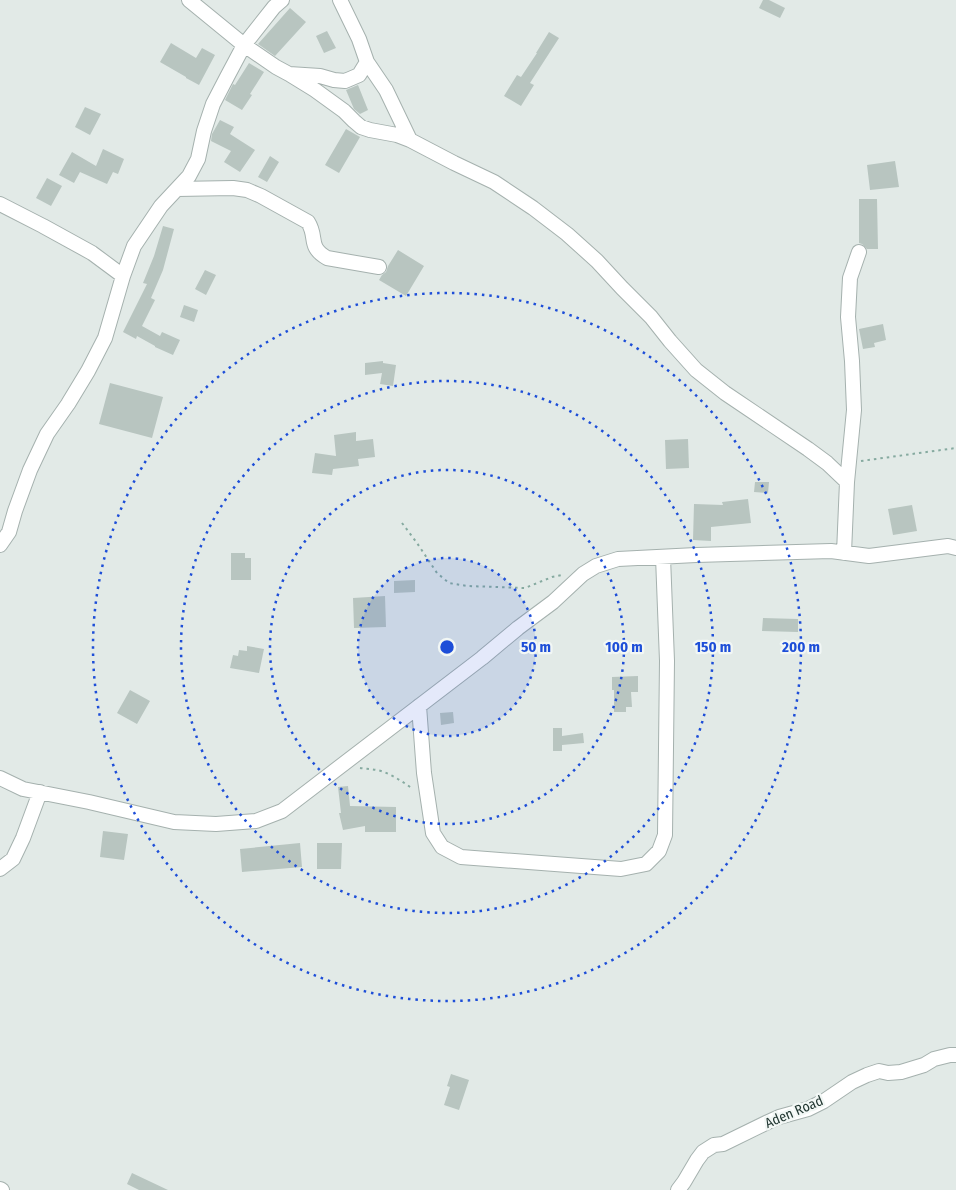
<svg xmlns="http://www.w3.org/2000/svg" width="956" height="1190" viewBox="0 0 956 1190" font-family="'Fira Sans Condensed',sans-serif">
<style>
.building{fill:#b8c5c0}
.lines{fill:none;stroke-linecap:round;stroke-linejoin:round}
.minor-casing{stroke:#a5b1ae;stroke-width:16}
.path{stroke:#86aaa0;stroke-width:2;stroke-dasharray:2.5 4;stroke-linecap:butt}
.minor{stroke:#fff;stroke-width:14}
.ring{fill:none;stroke:#1d4ed8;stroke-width:2.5;stroke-dasharray:2.5 5}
.labels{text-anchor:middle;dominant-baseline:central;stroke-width:4.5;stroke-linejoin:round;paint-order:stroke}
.street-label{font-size:14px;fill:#243934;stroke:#f2f7f5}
.centre{fill:#1d4ed8;stroke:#f2f7f5;stroke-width:2.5}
.ring-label{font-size:15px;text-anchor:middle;font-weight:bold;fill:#1d4ed8;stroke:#f2f7f5;stroke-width:4.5;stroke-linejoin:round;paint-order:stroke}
</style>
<rect width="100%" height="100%" fill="#e2eae7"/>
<path class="building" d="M763,0h6l16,8 -5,10 -21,-10z
M290,8l16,14 -31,34 -17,-12z
M327,31l9,17 -12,5 -8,-17z
M549,32l10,6 -29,45 4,2 -13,21 -17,-10 13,-21 4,2 16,-24h-1z
M171,43l25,15 6,-10 13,7 -16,30 -13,-7v-1l-26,-15z
M249,63l15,9 -14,22 2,1 -10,15 -17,-10 8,-16 2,1z
M358,85l10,25 -8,4 -6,-5 -8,-19z
M85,107l16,7 -11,21 -15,-8z
M220,120l14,7 -4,7 25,16 -15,22 -16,-10 7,-11 -20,-10 1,-7z
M346,129l14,8 -21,36 -14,-8z
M103,149l21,10 -6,15 -5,-2 -6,12 -27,-12 -6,11 -15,-8 13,-23 24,14z
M270,156l9,6 -12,20 -9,-5z
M895,161l4,26 -29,3 -3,-25z
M47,178l15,8 -11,20 -15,-8z
M859,199h18l1,50h-11l-5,-5 -3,-1z
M163,226l11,3 -11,41 -12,28 4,2 -13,26 18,10 2,-4 18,8 -7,15 -18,-8v-1l-18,-10 -1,3 -13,-7 24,-48 -4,-1 11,-27z
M398,250l26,16 -18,30 -27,-16 3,-5 4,-3 2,-6z
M205,270l11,5 -10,20 -11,-6z
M184,305l14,5 -4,12 -14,-5z
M883,324l3,16 -12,3 1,4 -12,2 -4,-20z
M383,361v2l13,2 -3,21 -13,-2 2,-11 -17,2v-12z
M110,383l53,14 -11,41 -53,-14z
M356,432v9l17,-2 2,18 -17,2 1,7 -26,3 -1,6 -20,-2 3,-20 21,3 -2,-21z
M688,439l1,29 -23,1 -1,-29z
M755,482h14l-1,11 -14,-1z
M748,499l3,24 -40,4v14l-18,-1 1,-36 29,1 -1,-3z
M912,505l5,26 -24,4 -5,-26z
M231,553h14v5h6v22h-20z
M415,580v12l-21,1v-12z
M385,596l1,31 -32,1 -1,-30z
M763,618l35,1v13l-36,-1z
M247,646l17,3 -5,24 -29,-5 3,-13 5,1 1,-6 8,1z
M638,676v16h-7l1,15h-6v5h-12v-22h-2v-13z
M130,690l20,11 -13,23 -20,-11z
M453,712l1,11 -13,2 -1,-12z
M553,728h9v8l21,-3 1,10 -22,2v6h-9z
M348,786l2,20 46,1v25h-31v-6l-22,4 -4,-17h2l-3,-26z
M103,831l25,3 -4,26 -24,-3z
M300,843l2,24 -60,5 -2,-23z
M317,843h25l-1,26h-24z
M451,1074l18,6 -10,30 -15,-5 6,-18 -3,-1z
M132,1173l36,17h-29l-12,-6z"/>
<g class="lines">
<defs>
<path id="minor" d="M189,0l55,45 32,22 13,7 31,2 14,4 11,1 14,-6 8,-13 -8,-23 -19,-39
M367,62l19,28 24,50
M289,74l26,16 29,21 10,10 7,6 9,3 27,5 13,5 44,23 40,19 39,26 34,26 30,27 25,27 29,29 19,24 26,29 29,23 83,56 19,14 20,19
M177,189l56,-1 14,2 14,6 47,26c10,16 -1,24 19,36l52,9
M0,204l43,22 49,27 31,23
M0,545l9,-13 6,-21 15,-41 17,-36 21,-30 20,-33 17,-33 18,-62 11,-30 27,-40 28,-30 9,-17 6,-28 9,-27 14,-27 17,-32 30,-38 8,-7
M844,553l3,-71 7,-72 -2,-49 -4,-44 2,-39 9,-26
M419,706l5,67 9,60 9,14 19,10 160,12 25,-5 13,-13 6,-16 2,-174 -4,-104
M0,778l23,11 66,13 85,20 42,2 40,-3 26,-10 200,-153 36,-30 35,-26 30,-28 13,-8 22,-7 78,-4 135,-4 38,5 79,-10 8,2
M0,869l13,-10 10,-21 17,-46
M0,1189l2,1
M678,1190l6,-8 13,-22 6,-8 11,-7 9,-1 45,-22 11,-5 29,-8 16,-8 28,-19 15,-7 12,-4 9,2 13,-1 23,-7 10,-6 16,-4h6"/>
</defs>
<use href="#minor" class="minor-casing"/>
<path class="path" d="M861,461l95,-13
M402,523l15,20 20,30 12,10 18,3 58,2 27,-11 10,-2
M360,768c7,1 14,1 21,3 12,4 22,11 32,18"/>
<use href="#minor" class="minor"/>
</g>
<circle cx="447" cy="647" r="89" fill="#1d4ed8" fill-opacity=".12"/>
<g class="ring">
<circle cx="447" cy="647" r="89"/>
<circle cx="447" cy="647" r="177"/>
<circle cx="447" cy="647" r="266"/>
<circle cx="447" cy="647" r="354"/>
</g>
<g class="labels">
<g class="street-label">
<text transform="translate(794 1112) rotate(-23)">Aden Road</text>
</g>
</g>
<circle cx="447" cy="647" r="8" class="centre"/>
<g class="ring-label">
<text x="536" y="652">50 m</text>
<text x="624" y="652">100 m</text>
<text x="713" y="652">150 m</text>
<text x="801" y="652">200 m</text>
</g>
</svg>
